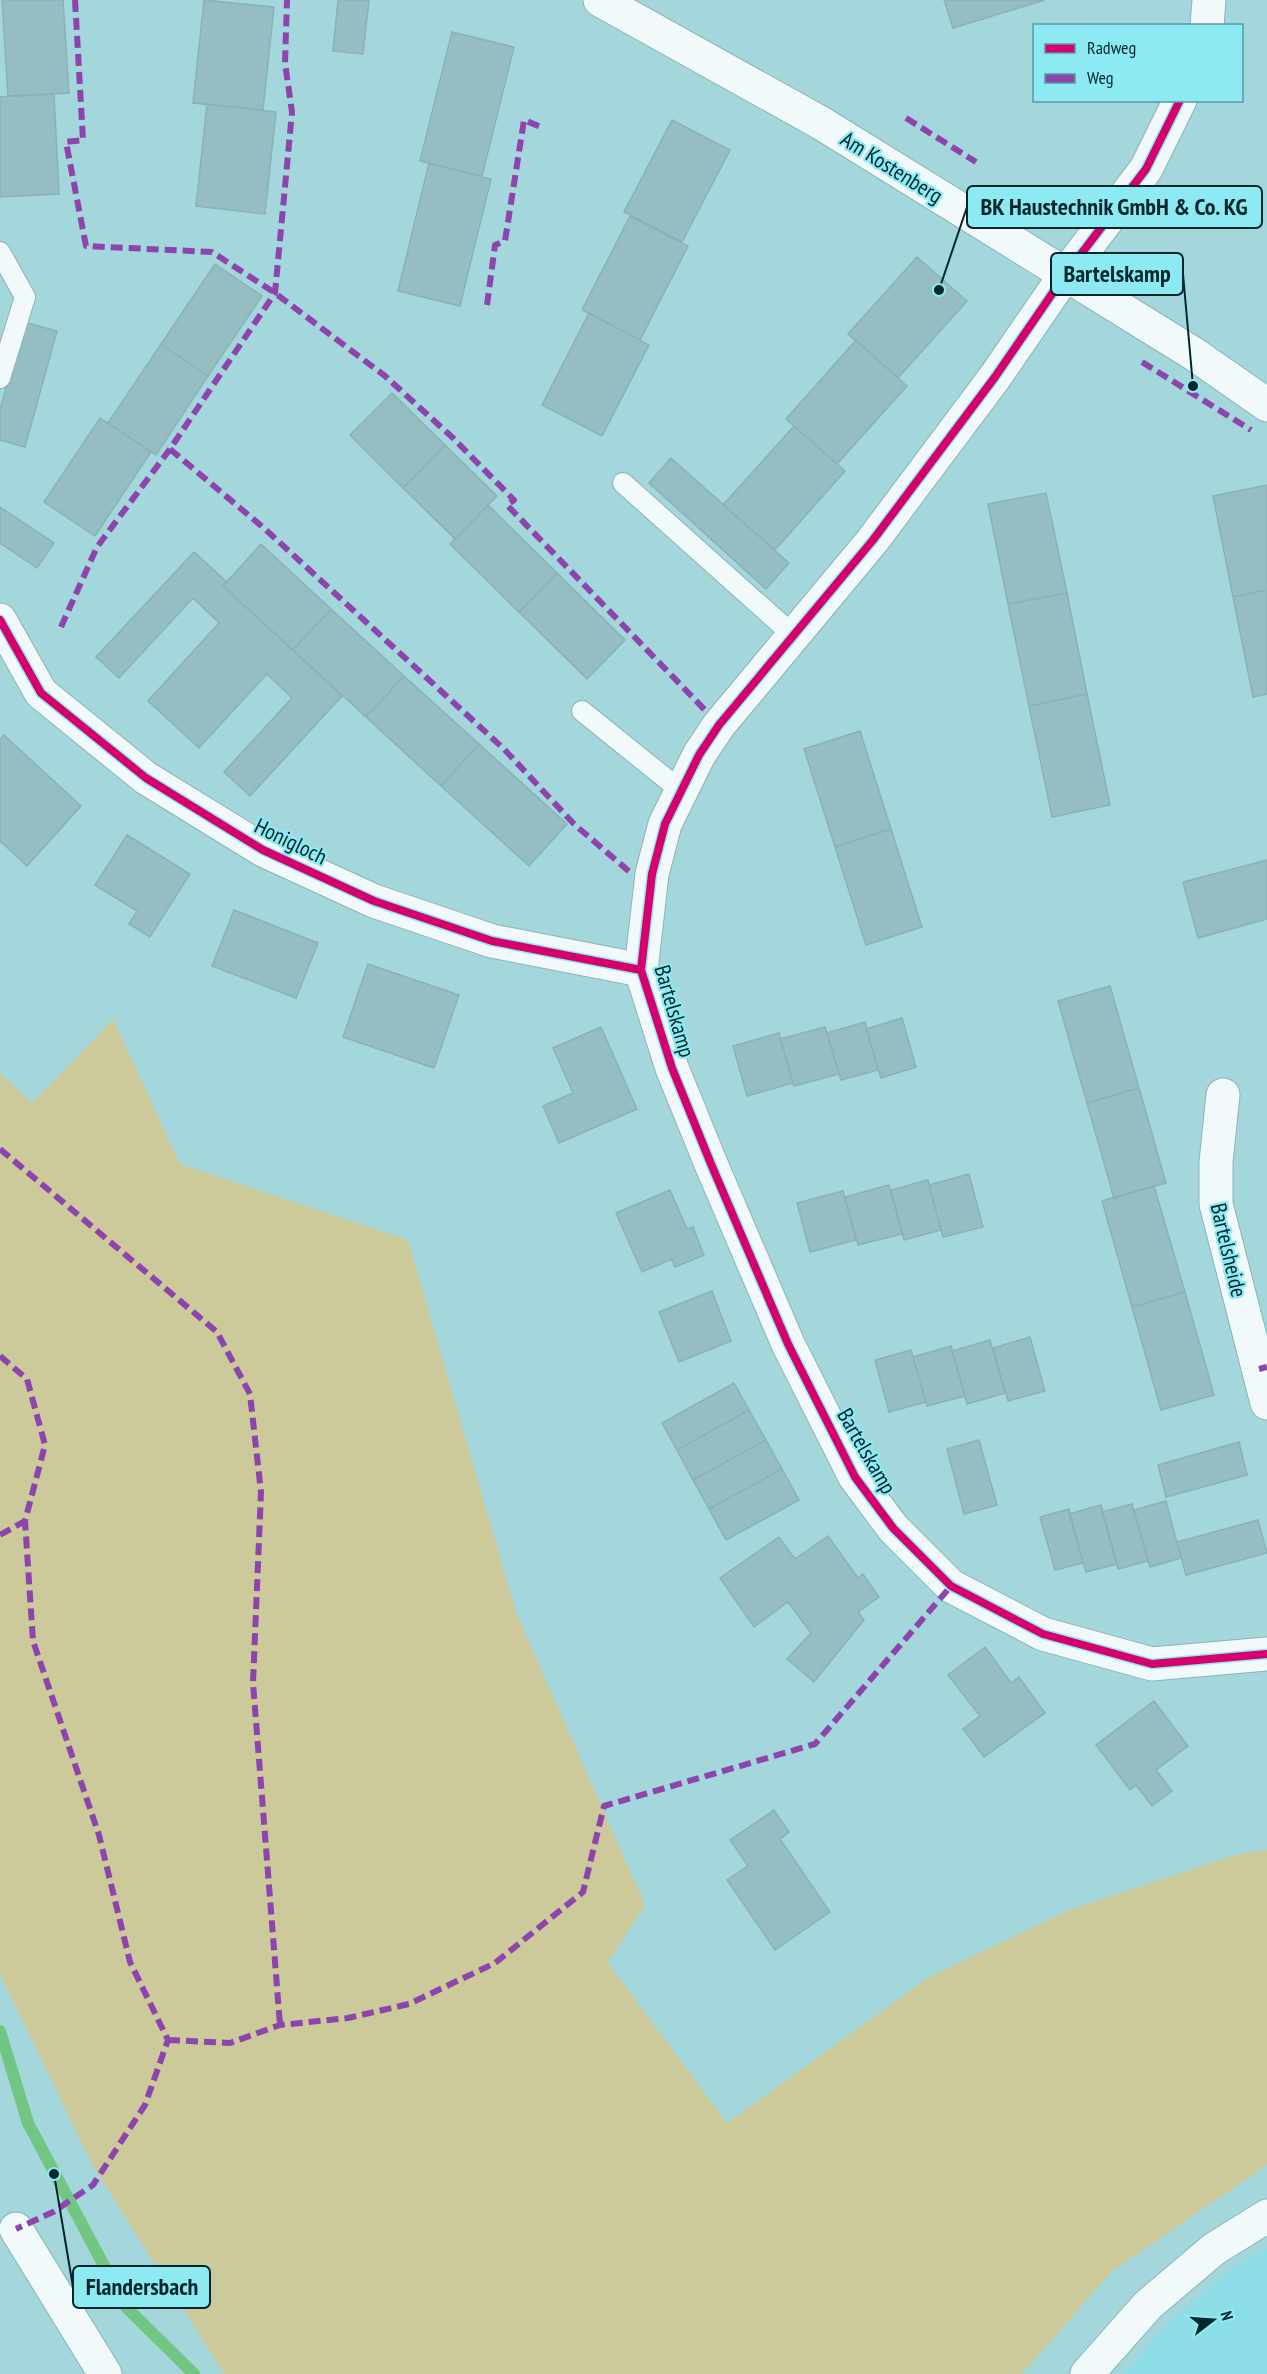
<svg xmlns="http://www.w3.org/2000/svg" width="1267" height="2374" viewBox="0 0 1267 2374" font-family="'PT Sans Narrow',sans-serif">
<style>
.built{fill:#8cdde5}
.green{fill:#ccca9b}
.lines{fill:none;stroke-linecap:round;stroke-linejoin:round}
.stream{stroke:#70c682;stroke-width:12}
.building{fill:#95bec2;stroke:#88b2b6;stroke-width:1.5}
.lane-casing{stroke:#8ab3b7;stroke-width:22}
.street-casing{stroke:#8ab3b7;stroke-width:35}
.lane{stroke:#f1f9fa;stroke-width:20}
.street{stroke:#f1f9fa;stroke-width:33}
.quiet{stroke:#8e44ad;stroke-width:6;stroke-dasharray:12 6;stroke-linecap:butt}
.cycleway-casing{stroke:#8deaf3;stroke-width:11}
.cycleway{stroke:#d6006c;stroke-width:8}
.labels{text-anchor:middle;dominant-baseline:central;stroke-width:4.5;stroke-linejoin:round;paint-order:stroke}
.street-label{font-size:22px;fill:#00282c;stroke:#8deaf3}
.leader{fill:none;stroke:#00282c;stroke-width:2}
.callout-dot{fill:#00282c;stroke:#8deaf3;stroke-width:2}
.callout{fill:#8deaf3;stroke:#00282c;stroke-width:2}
.callout-label{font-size:24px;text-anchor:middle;font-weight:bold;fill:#00282c}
</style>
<rect width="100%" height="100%" fill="#a4d7dc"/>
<path class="built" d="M1267,2249v125h-143l40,-46 63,-56z"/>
<path class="green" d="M113,1019l67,145 228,76 108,372 129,293 -37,58 119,160 202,-146 140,-67 166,-55 32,-5v315l-156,107 -89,102h-798l-131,-208 -93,-192v-901l32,30z"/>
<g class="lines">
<path class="stream" d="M0,2031l28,92 98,184 68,67"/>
</g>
<path class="building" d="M2,0h61l6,93 -61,3z
M204,0l70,7 -11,103 -70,-7z
M338,0h31l-6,54 -30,-3z
M944,0h101l-92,28z
M452,32l62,15 -32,129 -62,-15z
M54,94l5,100 -59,3v-100z
M207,104l69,8 -11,102 -69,-8z
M672,120l58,30 -48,92 -58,-30z
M429,163l62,16 -31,127 -62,-15z
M630,216l58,30 -48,94 -58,-30z
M917,257l50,44 -69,77 -50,-44z
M215,264l47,32 -54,80 -47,-32z
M589,313l60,32 -47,91 -60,-31z
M24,322l33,9 -32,116 -25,-7v-30z
M856,340l51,46 -70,78 -51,-45z
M161,344l47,32 -52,79 -48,-32z
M392,393l53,52 -42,43 -53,-53z
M100,418l51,34 -56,84 -51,-34z
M794,426l51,45 -70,79 -52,-45z
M445,445l52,51 -42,43 -52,-51z
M671,458l118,105 -23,26 -117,-106z
M1267,485v105l-34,7 -20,-101z
M1046,493l21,100 -59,11 -20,-100z
M488,505l69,68 -38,39 -69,-68z
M0,507l54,36 -17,25 -37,-25z
M261,544l70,65 -38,41 -70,-64z
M194,552l33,30 -4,4 119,110 -92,100 -26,-24 68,-74 -25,-24 -68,74 -51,-47 71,-78 -26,-25 -74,80 -23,-21z
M557,573l68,67 -38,39 -68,-67z
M1267,590v104l-14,3 -20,-100z
M1067,593l20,101 -58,12 -21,-102z
M331,609l73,67 -38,41 -73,-67z
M404,676l75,68 -38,42 -75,-69z
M1087,694l23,111 -58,12 -23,-111z
M860,731l31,98 -56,18 -31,-98z
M4,735l77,71 -54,60 -27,-25v-102z
M479,744l88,80 -38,42 -88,-80z
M891,829l31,98 -56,18 -31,-98z
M127,835l63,39 -40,63 -21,-13 8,-13 -42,-26z
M1267,860v59l-69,19 -15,-56z
M234,910l84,33 -22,55 -84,-32z
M368,964l91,31 -25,73 -91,-31z
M1110,986l29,102 -52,15 -29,-102z
M902,1018l14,49 -35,11 -15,-49z
M865,1022l13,48 -37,10 -14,-47z
M601,1027l36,82 -78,34 -16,-37 30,-13 -20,-45z
M825,1027l14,47 -45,12 -14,-47z
M779,1033l14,50 -46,13 -14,-50z
M1139,1088l27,95 -52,15 -27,-95z
M969,1174l14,53 -40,10 -14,-52z
M928,1180l13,50 -37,10 -13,-50z
M889,1185l13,49 -44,11 -13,-48z
M1154,1186l31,106 -53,15 -30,-106z
M670,1190l17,39 6,-2 11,28 -29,12 -3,-8 -30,13 -26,-59z
M843,1191l13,49 -46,12 -13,-49z
M712,1291l19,50 -52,21 -20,-50z
M1185,1292l29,103 -53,15 -29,-103z
M1030,1337l15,54 -37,10 -15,-53z
M990,1340l15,53 -38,11 -15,-53z
M951,1346l14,50 -38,10 -14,-49z
M911,1350l15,52 -37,10 -14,-52z
M734,1383l15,27 -72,40 -15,-27z
M749,1410l17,30 -73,40 -16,-30z
M766,1440l16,29 -73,40 -16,-29z
M979,1440l18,65 -33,9 -17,-65z
M1239,1442l8,33 -81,22 -8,-32z
M782,1469l17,31 -73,40 -17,-31z
M1166,1501l15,57 -31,9 -16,-57z
M1132,1504l16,57 -30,8 -16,-57z
M1101,1505l16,59 -31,8 -17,-58z
M1069,1509l14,54 -28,7 -15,-53z
M1258,1520l9,33 -81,22 -9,-33z
M828,1536l30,42 5,-4 16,23 -21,15 6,8 -50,62 -27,-23 24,-26 -23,-31 -34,25 -34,-49 59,-41 16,22z
M985,1647l26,36 8,-6 26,36 -61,44 -21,-28 17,-13 -32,-41z
M1154,1701l34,45 -32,24 16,21 -20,15 -16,-21 -6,5 -34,-45z
M774,1810l15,22 -9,7 50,73 -55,38 -48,-70 21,-14 -18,-26z"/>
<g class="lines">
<defs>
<path id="lane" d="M0,252l25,45 -25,81
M623,483l170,152
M582,711l98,79"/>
<path id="street" d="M600,0l221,123 373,231 73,51
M1207,26l2,-26
M1180,100l-34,69 -81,106 -70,102 -122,163 -154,185 -20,30 -34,69 -13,50 -11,96 31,98 39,96 77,180 67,133 38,51 58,58 92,48 109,30 115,-10
M0,620l41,73 105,85 117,72 111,51 118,40 149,29
M1223,1095l-7,67v42l51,199
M16,2229l89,145
M1087,2374l61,-69 66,-56 53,-33"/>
</defs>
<use href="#lane" class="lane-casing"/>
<use href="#street" class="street-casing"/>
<use href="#lane" class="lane"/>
<use href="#street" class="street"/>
<path class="quiet" d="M75,0l8,140 -17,2 20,104 126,6 63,41 110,83 67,61 62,63 -7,5 198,205
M906,118l70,44
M487,305l8,-60 10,-4 19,-121 17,7
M1142,362l109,68
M170,449l95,80 239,220 70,75 57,49
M61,627l36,-80 73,-98 105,-156 17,-181 -7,-49 2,-63
M0,1149l217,183 33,62 11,98 -8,191 27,342
M0,1356l27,23 18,66 -20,76 8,120 66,194 31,127 38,78 -23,65 -52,80 -40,27 -37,17
M1259,1369l8,-2
M0,1535l25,-14
M168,2040l62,3 50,-18 68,-7 61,-14 86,-41 88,-71 21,-86 211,-62 136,-158"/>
<defs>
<path id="cycleway" d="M1180,100l-34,69 -81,106 -70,102 -122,163 -154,185 -20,30 -34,69 -13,50 -11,96 31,98 39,96 77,180 67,133 38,51 58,58 92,48 109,30 115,-10
M0,620l41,73 105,85 117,72 111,51 118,40 149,29"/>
</defs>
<use href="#cycleway" class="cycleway-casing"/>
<use href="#cycleway" class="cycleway"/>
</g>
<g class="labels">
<g class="street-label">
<text transform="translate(892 167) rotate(32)">Am Kostenberg</text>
<text transform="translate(291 841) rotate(26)">Honigloch</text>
<text transform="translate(675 1011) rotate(74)">Bartelskamp</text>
<text transform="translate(1229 1250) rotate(77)">Bartelsheide</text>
<text transform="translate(867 1451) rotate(60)">Bartelskamp</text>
</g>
</g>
<path class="leader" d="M939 290L967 207M1193 386L1183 274M54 2174L73 2287"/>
<g class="callout-dot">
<circle cx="939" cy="290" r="6"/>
<circle cx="1193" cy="386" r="6"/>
<circle cx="54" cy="2174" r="6"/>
</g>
<g class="callout">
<rect x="967" y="186" width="295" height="42" rx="6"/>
<rect x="1051" y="253" width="132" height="42" rx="6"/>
<rect x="73" y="2266" width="137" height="42" rx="6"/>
</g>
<g class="callout-label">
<text x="1114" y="215">BK Haustechnik GmbH &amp; Co. KG</text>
<text x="1117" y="282">Bartelskamp</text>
<text x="142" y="2295">Flandersbach</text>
</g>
<rect x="1033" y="24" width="210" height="78" fill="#8deaf3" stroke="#559ca3" stroke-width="1.5"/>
<rect x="1045" y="44" width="30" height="9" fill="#d6006c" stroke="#559ca3" stroke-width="1.5"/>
<text x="1087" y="54" font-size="18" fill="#00282c">Radweg</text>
<rect x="1045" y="74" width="30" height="9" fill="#8e44ad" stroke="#559ca3" stroke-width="1.5"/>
<text x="1087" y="84" font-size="18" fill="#00282c">Weg</text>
<g transform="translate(1213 2320) rotate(73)" stroke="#8deaf3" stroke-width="4.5" paint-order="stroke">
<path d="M0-4.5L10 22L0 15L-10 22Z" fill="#00282c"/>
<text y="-9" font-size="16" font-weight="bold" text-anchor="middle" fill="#00282c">N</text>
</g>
</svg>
